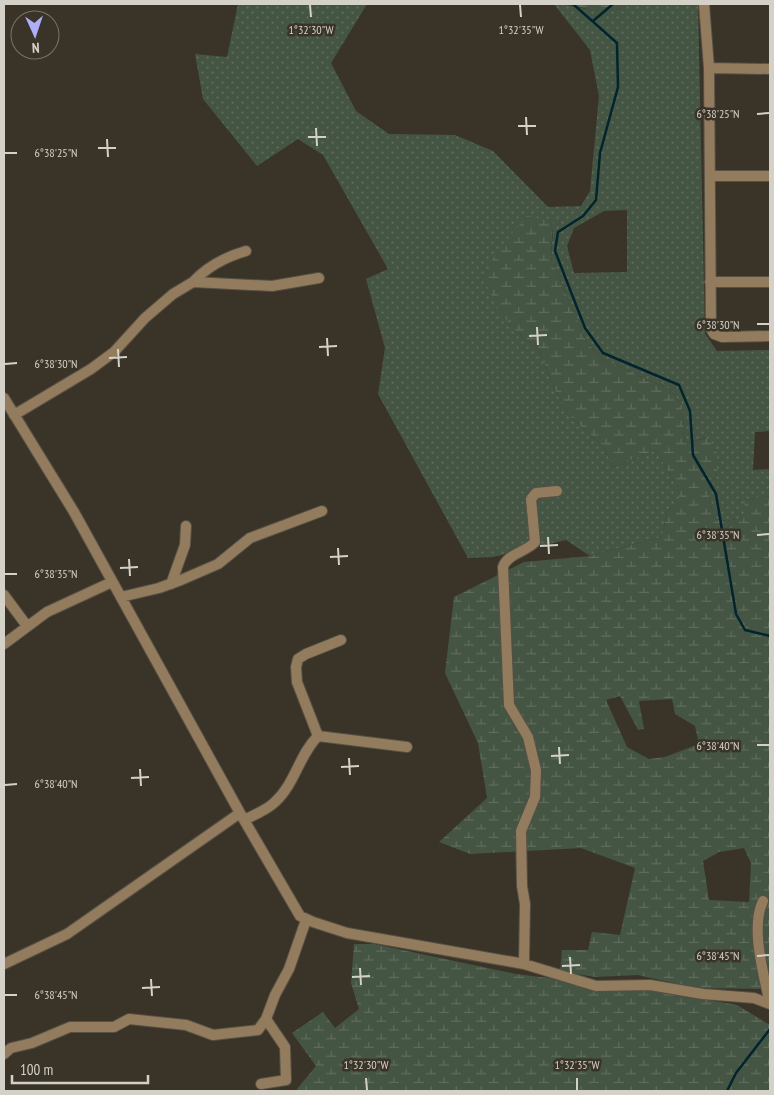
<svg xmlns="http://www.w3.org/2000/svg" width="774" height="1095" viewBox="0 0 774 1095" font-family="'PT Sans Narrow',sans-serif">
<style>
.grass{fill:url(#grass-dots);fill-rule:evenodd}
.wetland{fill:url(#wetland-marsh);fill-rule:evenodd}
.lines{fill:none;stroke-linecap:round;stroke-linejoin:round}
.stream{stroke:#02242e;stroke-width:2.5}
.minor-casing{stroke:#565045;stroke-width:12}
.minor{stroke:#937b5e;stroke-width:10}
.ticks{fill:none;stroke:#d4d1c9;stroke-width:2}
.ticks-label{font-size:12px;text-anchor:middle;fill:#d4d1c9;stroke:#3a3428;stroke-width:5;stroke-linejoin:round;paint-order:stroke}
</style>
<defs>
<pattern id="grass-dots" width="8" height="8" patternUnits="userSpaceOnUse" patternTransform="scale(1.25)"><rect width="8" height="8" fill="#455543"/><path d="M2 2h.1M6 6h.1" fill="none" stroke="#5f6c5d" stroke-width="1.8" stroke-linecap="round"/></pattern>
<pattern id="wetland-marsh" width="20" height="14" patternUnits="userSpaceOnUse" patternTransform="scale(1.25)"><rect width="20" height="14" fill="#455543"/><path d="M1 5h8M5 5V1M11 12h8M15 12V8" fill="none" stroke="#5f6c5d"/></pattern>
</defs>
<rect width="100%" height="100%" fill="#3a3428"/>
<path class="grass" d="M238,4h129l-36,59 25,48 33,23 66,1 38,16 55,56 33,-1 9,-15 9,-95 -9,-46 -36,-46c23,0 45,13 67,4l1,-4h76l7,330 12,17 53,-1v81l-15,1 -2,38 17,-1v27l-27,4 6,17 -22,4 -13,-2 -6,-28 9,-17v-21l-11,-15 -21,5 -3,-37 -11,-16 -67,-30 -17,-17 -36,-85 2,-29 -36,103 22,18 15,38 17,29 33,30 9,20 43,-17 23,41v11l-12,10 -5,25 -72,19 -24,-16 -73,17 -25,1 -90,-164 7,-46 -19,-69 22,-10 -65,-114 -25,-16 -41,27 -54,-67 -8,-45 32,3zM627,210v62l-53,1 -7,-27 7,-18 30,-17z"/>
<path class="wetland" d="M569,4h53l-1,4c-18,7 -34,1 -52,-4z
M527,216l26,5 -2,37 36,85 17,17 67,30 11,16 3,37 22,-5 10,15v21l-9,17 6,28 13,2 21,-4 -5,-17 27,-4v493l-74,-1 -58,-13 -43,2 -35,-6 2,-21h26l4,-18 28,3 15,-67 -54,-20 -111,6 -31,-12 48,-44 -9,-55 -33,-70 9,-76 70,-35 66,-6 72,-19 5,-25 12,-10v-11l-23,-41 -43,17 -9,-20 -33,-30 -17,-29 -15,-38 -22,-18 -18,-21 -15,-31 12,-28zM620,696l18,34 6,-1 -5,-28 33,-2 3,15 20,12 4,18 -34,13 -16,2 -22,-12 -21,-47zM744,848l7,15 -2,39 -40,-2 -6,-39 16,-9z
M354,944h20l142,30 147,18 74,13 33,20v66h-472l-1,-2 19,-23 -24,-33 31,-21 12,16 24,-19 -8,-26z"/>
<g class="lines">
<path class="stream" d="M573,4l44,39 1,44 -18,66 -4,47 -13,16 -25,16 -3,19 30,77 18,25 76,32 11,26 3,44 23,39 20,120 9,16 25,6
M593,21l20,-17
M727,1091l9,-18 34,-44"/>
<defs>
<path id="minor" d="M704,4l5,64 61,1
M709,68l2,261 3,5 8,3 48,-1
M711,176h59
M193,282c15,-16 32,-25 53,-31
M710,282h60
M4,398l70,114 166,301 60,103 13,6 34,11 177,31 72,22 54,-1 53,9 51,4 16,6
M14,415l77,-46 23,-17 31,-34 28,-24 20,-12 79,4 47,-8
M171,584l14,-39 1,-19
M4,595l23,31
M121,597l38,-9 22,-8 37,-16 32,-26 72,-27
M4,644l43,-32 65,-30
M318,736l-21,-54 -1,-15 2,-8 8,-5 35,-14
M244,820c10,-5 23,-10 31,-18 20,-18 24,-47 43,-66l89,11
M763,901c-13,27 1,74 7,103
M4,964l63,-30 173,-121
M524,964l1,-60 -3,-18 -1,-55 14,-34 1,-27 -8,-33 -19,-32 -6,-138c4,-13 23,-15 32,-25l-4,-43 5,-6 21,-2
M4,1054l7,-6 21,-5 38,-16h44l15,-8 57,6 27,10 45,-5 8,-11 9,-24 14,-26 17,-49
M261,1084l25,-4 -1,-33 -19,-28"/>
</defs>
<use href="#minor" class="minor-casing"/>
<use href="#minor" class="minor"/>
</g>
<path class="ticks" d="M310,5l1,12M520,5l1,12M757,114l12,-1M526,117l1,18M518,126h18M316,128l1,18M308,137h18M107,139l1,18M98,148h18M5,153h12M757,324h12M537,327l1,18M529,336l18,-1M327,338l1,18M319,347l18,-1M118,349l1,18M109,358l18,-1M5,364l12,-1M757,535l12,-1M548,537l1,17M540,546l18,-1M338,548l1,17M330,557l18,-1M129,559l1,17M120,568l18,-1M5,574h12M757,745h12M559,747l1,17M551,756l18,-1M349,758l1,17M341,767l18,-1M140,769l1,17M131,778l18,-1M5,785l12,-1M757,956l12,-1M570,957l1,17M562,966l18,-1M360,968l1,17M352,977l18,-1M151,979l1,17M142,988l18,-1M5,995h12M366,1078l1,12M577,1078v12"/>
<g class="ticks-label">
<text x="311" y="34">1°32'30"W</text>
<text x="521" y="34">1°32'35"W</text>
<text x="718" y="118">6°38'25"N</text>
<text x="56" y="157">6°38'25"N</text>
<text x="718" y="329">6°38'30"N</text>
<text x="56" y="368">6°38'30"N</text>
<text x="718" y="539">6°38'35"N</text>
<text x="56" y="578">6°38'35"N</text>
<text x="718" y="750">6°38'40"N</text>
<text x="56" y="788">6°38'40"N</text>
<text x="718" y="960">6°38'45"N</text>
<text x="56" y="999">6°38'45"N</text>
<text x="366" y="1069">1°32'30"W</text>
<text x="577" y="1069">1°32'35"W</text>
</g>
<rect width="774" height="1095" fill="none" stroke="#d4d1c9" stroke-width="10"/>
<g transform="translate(35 35) rotate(177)"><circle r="24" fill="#3a3428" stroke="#787368"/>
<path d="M0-4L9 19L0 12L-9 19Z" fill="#afaefa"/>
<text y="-8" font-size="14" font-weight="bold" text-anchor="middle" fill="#d4d1c9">N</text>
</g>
<path d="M12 1075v8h136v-8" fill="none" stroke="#d4d1c9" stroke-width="2.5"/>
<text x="20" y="1075" font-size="15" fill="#d4d1c9" stroke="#3a3428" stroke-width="4" paint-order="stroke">100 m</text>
</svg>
